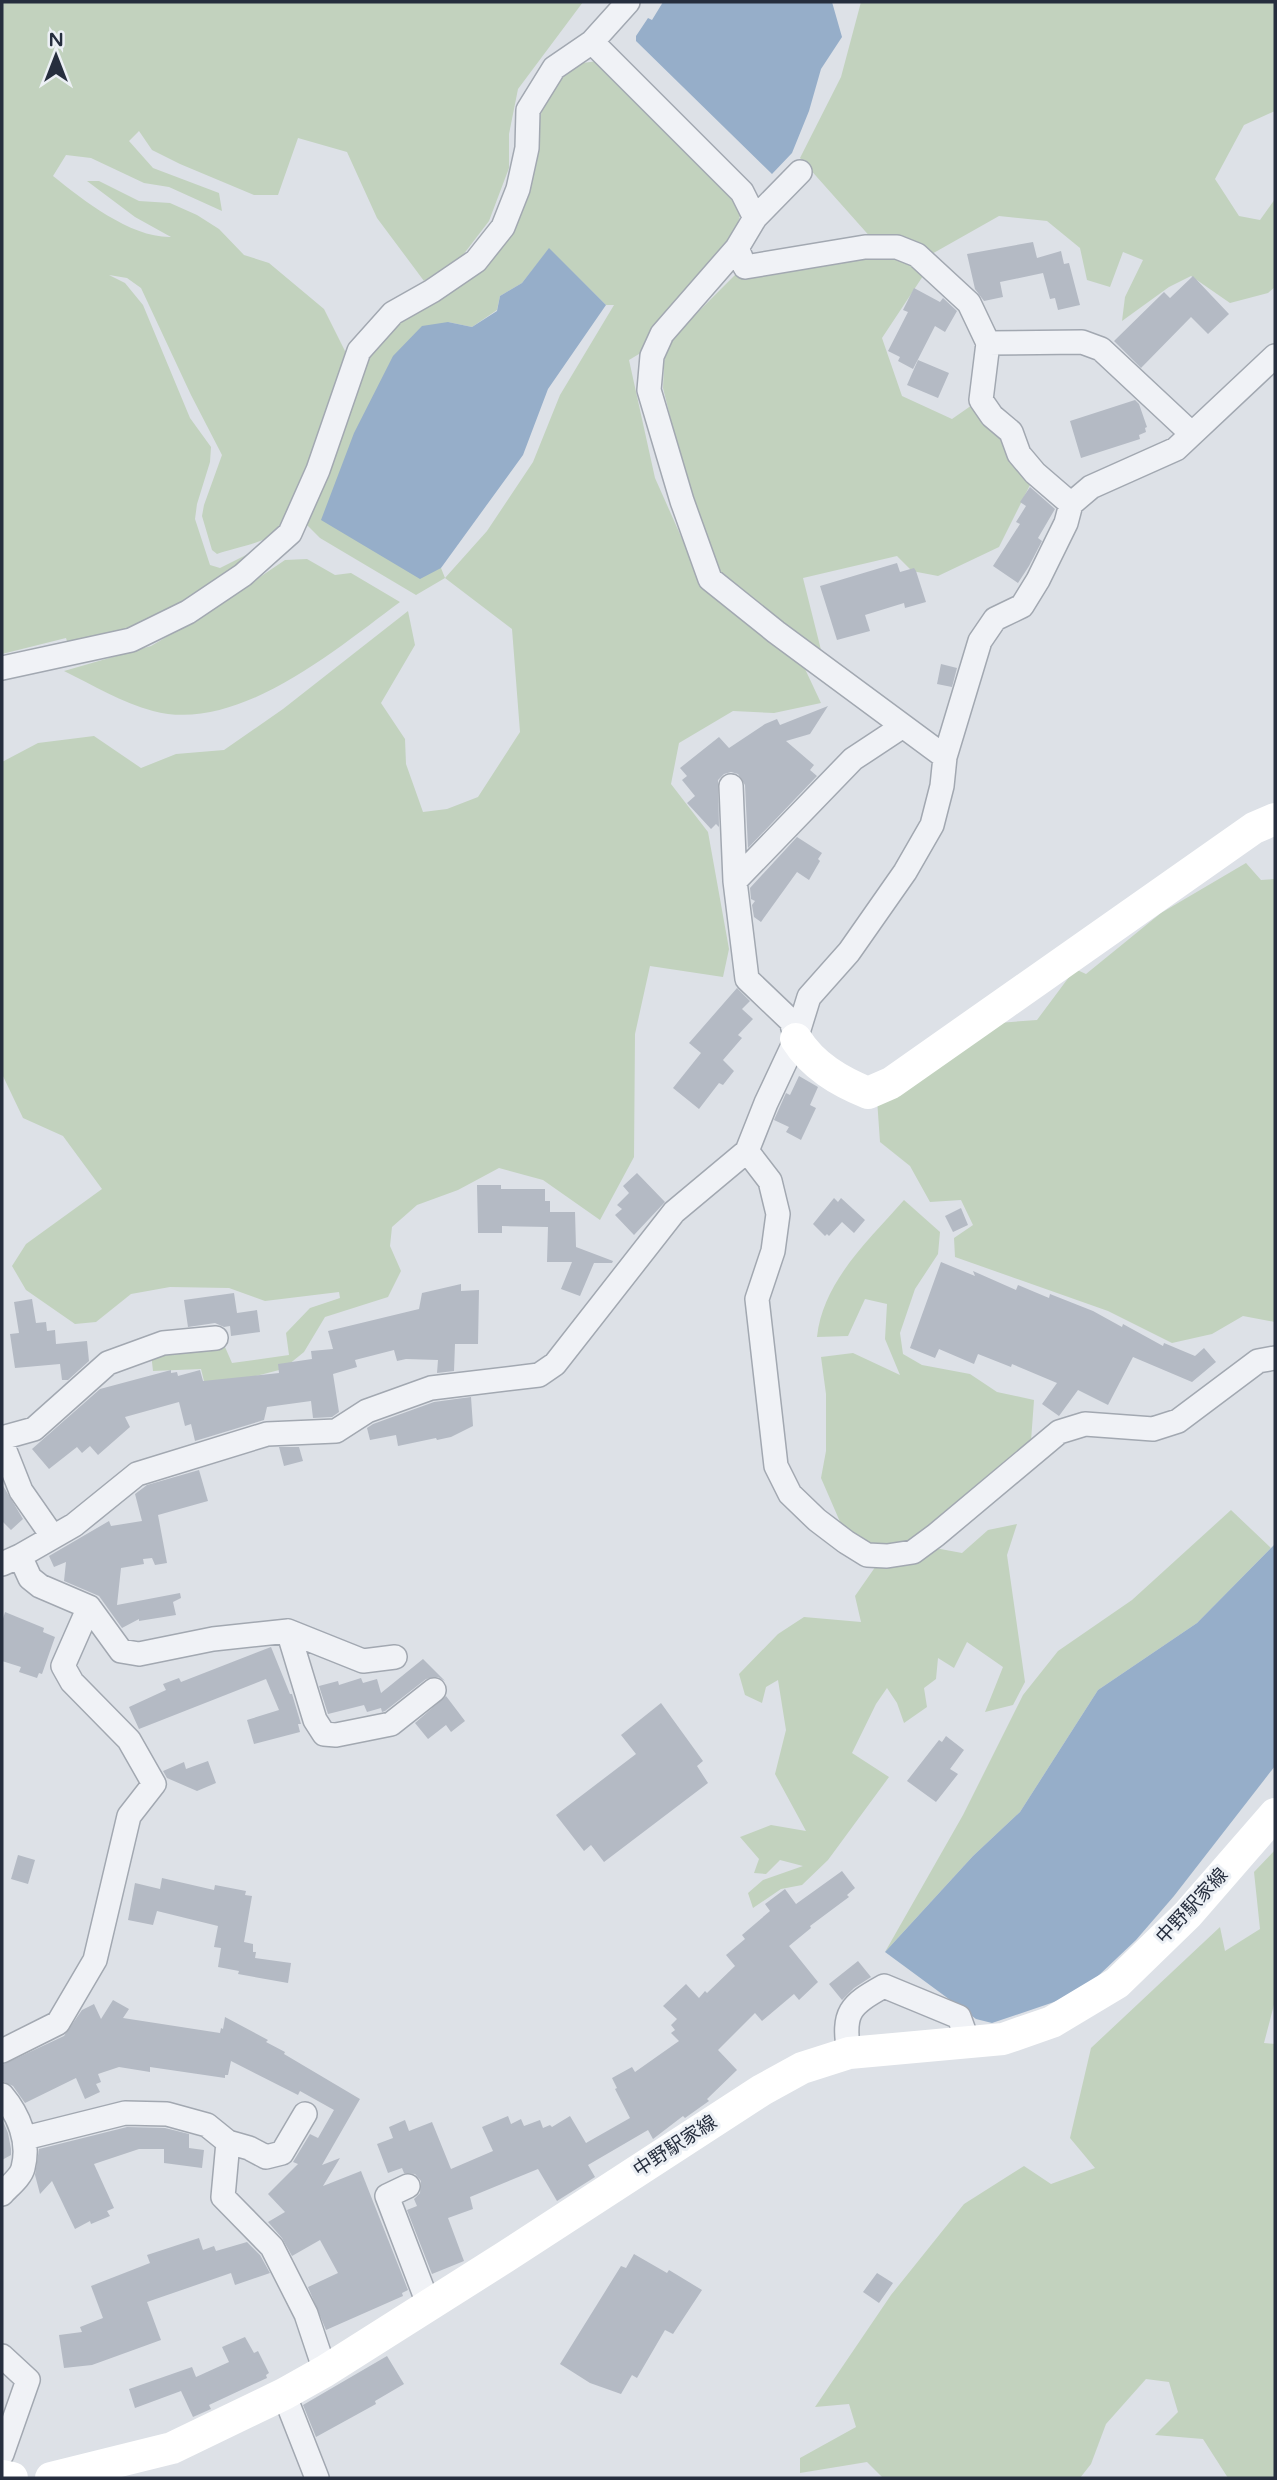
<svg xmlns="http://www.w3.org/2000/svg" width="1277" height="2480" viewBox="0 0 1277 2480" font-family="'Varela Round','Noto Sans JP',sans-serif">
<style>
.green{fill:#c2d2be;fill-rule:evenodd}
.water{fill:#96aec9}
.building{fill:#b4bac4}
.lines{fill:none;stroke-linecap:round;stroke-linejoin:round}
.street-casing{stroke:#a2a8b1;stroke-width:26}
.street{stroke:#f0f2f6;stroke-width:23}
.secondary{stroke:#fff;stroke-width:32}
.labels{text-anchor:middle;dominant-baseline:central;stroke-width:6;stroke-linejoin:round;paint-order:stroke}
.street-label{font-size:19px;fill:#262e3e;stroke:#ecf0f5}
</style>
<rect width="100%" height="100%" fill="#dde1e7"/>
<path class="green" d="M2,2h581l-65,87 -9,45v34l-20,53 -26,34 -39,26 -47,-63 -30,-66 -49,-14 -20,57h-24l-74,-31 -28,-14 -13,-19 -10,10 24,27 66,25 3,18 -53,-24 -25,-4 -53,-25 -25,-3 -13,21c30,24 78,62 118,61l-36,-20 -48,-36h12l40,20 31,2 27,12 22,14 25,26 25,8 55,46 25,50c-14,38 -51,156 -80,178 -9,6 -41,13 -52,17l-5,-4 -10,-34 2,-11 18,-50 -31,-60 -50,-107 -14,-10 -18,-3 16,8 18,22 47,113 21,29 -1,15 -13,42 -2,15 15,46 10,3 36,-18 2,4 -121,78 -69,12 -2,-6 -64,16z
M861,2h414v109l-31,14 -29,54 24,37 21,4 15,-21v88l-7,6 -38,10 -39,-27 -22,11 -47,34 3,-24 18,-37 -20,-8 -13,35 -23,-7 -7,-32 -33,-27 -48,-5 -69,39 -57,-15 -73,-82 41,-81z
M597,61l140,133 4,18 -7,25 -90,114 -15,9 26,118 49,110 94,66 23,49 -47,10 -41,-2 -54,32 -8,41 37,48 21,117 -6,28 -73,-11 -15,68 -1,123 -34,63 -57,-40 -44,-12 -41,22 -41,15 -25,22 -2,19 11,25 -13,26 -63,20 -21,35 -21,17 -77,20 -5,-20 -48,2 -2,-18 39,-7 35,1 7,16 57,-8 -3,-22 24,-25 30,-10 -1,-6 -74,9 -36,-13 -59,-1 -39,7 -35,28 -21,2 -49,-34 -14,-24 14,-22 76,-55 -39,-53 -40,-18 -21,-44v-312l36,-19 56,-7 47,32 35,-14 48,-4 59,-41 125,-98 7,34 -34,58 24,36 1,25 17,48 24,-3 31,-12 42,-65 -8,-103 -67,-51 -29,17 -96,-57 -16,-16 63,-164 23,-32 96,-63 30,-38 14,-44 4,-46 10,-30 14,-24 18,-17zM549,249l57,56h8l-54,90 -27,67 -46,69 -42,47 -4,-10 7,-246 24,5 25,-17 3,-14 22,-13z
M894,252l29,24 -41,62 20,58 50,23 23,-16 58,76 -34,68 -61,29 -26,-5 -15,-15 -94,22 19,76 -110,-86 -17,-51 -32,-129 2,-43 72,-72z
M307,559l28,16 16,-2 49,29c-64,47 -162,132 -247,109 -31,-8 -60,-26 -89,-40l87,-25 51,-30 83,-56z
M1246,863l15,17 14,-1v443l-32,-6 -31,18 -40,9 -64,-32 -153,-54 -1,-19 19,-13 -12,-25 -31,2 -20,-36 -30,-24 -3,-43 107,-75 53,-4 38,-51 11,5 75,-61z
M904,1200l36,32 -2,22 -23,35 -15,44 3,21 19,11 48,9 27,18 37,8 -3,41 -118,99 -26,7 -27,-4 -16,-12 -23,-53 5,-27v-57l-5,-37 32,-4 47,22 -15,-36 2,-35 -22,-5 -17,37 -31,1c6,-56 52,-97 87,-137z
M1231,1510l40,38 -74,75 -99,67 -78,122 -47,44 -88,96 78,-137 60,-120 35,-44 74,-51z
M1017,1524l-10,31 18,127 -12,23 -28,7 18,-45 -36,-25 -13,26 -16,-10 -2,21 -12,9 3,19 -23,16 -7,-20 -10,-15 -11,16 -24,49 37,24 -61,83 -26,25 -21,4 -28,19 -5,-15 15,-13 40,-14 -23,-6 -14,14 -12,-1 5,-14 -19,-22 31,-12 35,6 -31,-57 11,-44 -8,-50 -12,7 -4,16 -17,-8 -6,-21 39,-40 26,-17 57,5 -6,-26 23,-33 57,-15 27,5 26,-23z
M1275,1850v151l-11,42 11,1v434h-47l-25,-39 -48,-4 23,-23 -9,-30 -23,-3 -40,45 -15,40 -11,14h-197l-16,-16 -67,11v-15l56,-31 -7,-23 -34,3 76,-112 73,-91 60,-38 27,18 44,-16 -25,-30 21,-90 129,-121 5,24 35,-22 -6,-57z"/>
<path class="water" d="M663,2h169l10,35 -21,32 -12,42 -17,42 -20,21 -136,-133v-5l12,-18 4,2z
M549,248l57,57 -58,84 -25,66 -82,113 -21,11 -99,-59 33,-87 39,-77 29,-30 26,-4 24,5 25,-16 3,-15 22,-13z
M1275,1544v222l-101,130 -38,44 -39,37 -40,24 -65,22 -16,-4 -91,-67 88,-96 47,-44 78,-122 99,-67z"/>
<path class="building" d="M1033,242l4,16 24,-7 3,13 5,-1 11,42 -22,5 -3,-12 -5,1 -7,-26 -43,9 3,15 -19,4 -9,-12 -8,-35z
M1193,276l36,38 -21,20 -17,-17 -50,51 -27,-27 50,-49 6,6z
M914,288l26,14 3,-4 14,13 -12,21 -10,-6 -22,43 -15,-8 2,-4 -12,-6 20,-39 -5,-2z
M918,360l31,13 -11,25 -31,-13z
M1135,400l4,4 8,23 -2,1 1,4 -7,3 1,4 -59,19 -11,-37z
M1030,487l25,22 -17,29 4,3 -13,25 -11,17 -25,-17 27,-42 -4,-2 10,-16 -6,-4z
M897,563l3,9 14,-4 2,3 10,31 -21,6 -1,-5 -39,12 5,16 -33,9 -17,-54z
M941,664l16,4 -5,19 -15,-3z
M828,706l-18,28 -24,7 28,24 -4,5 7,6 -69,72 -3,-63 -7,-11 -7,-2 -7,2 -6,6 1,47 -3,-3 -5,5 -24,-26 8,-7 -13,-16 5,-4 -7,-8 39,-31 10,11 36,-24 12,-5 3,6z
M797,837l25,16 -4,6 2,2 -11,19 -12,-8 -36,50 -7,-5 -2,-12 3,-4 -4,-2 -1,-11z
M737,988l13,13 -8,8 11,10 -15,16 4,3 -19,22 11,11 -11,14 -4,-2 -20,26 -26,-21 28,-35 -12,-10z
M799,1076l19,11 -8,18 6,3 -15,32 -15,-8 3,-5 -15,-7 12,-27 4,2z
M637,1173l28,29 -31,33 -19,-20 7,-6 -5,-4 12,-12 -6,-7z
M477,1185h24v4h44v12h5v11h25l1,35 37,14 -1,2h-18l-14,33 -19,-7 11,-27h-25l1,-35 -46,-1v7h-24z
M834,1198l4,4 3,-4 24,22 -11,13 -12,-11 -13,14 -2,-2 -2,2 -12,-12z
M961,1208l7,17 -15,7 -8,-16z
M941,1262l34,14 -2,-5 43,19 2,-5 31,13 1,-4 43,17 29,16 1,-3 40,22 1,-3 31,13 9,-8 12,14 -24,20 -59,-25 -25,48 -30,-15 -19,26 -17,-12 15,-21 -45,-19 -1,3 -33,-13 -4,10 -35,-15 -4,9 -25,-10z
M461,1284v7l18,-1 -1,54h-23l-1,27 -17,2 1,-13 -32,-1 -9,2 -3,-11 -39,10 2,7 -24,7 6,38 -7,5 -19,1 -2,-17 -44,6 -3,13 -69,21 -4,-17 -6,2 -6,-24 -54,15 5,10 -32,28 -8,-9 -8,7 -5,-6 -28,22 -17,-20 68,-60 71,-19v3l6,-1 1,4 22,-6 3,11 76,-8 -1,-9 34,-5 -1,-8 22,-2 -5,-18 91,-22 3,-16z
M234,1293l3,20 20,-3 3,22 -29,4 -1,-10 -6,1 -9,-4 -27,4 -4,-27z
M32,1299l4,24 10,-1 1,9 8,-1 1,14 31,-3 2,20 -21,19h-6l-2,-16 -45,4 -5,-34 9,-1 -5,-31z
M471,1397l2,29 -22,11 -14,3 -1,-2 -38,8 -2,-11 -26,5 -3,-12 6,-4 61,-22z
M279,1447h20l4,14 -19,5z
M199,1470l9,31 -50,14 9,48 -12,2 -3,-7 -9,1 1,5 -23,4 -4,37 63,-12 1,5 -8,4 3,13 -37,6v-2l-17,9 -23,-32 -35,-15 2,-19 -12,5 -5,-11 60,-35 2,5 31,-5 -7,-27 12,-9z
M2,1484l21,35 -12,11 -9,-9z
M5,1612l39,16 -1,4 12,5 -13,37 -3,-1 -2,5 -18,-6 2,-5 -19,-6v-39z
M271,1647l19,47h2l9,30h-3l2,8 -46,12 -7,-24 32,-10 -13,-31 -127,50 -10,-22 37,-17 -3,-6 16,-6 2,4z
M423,1659l22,22 -7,-4 -12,2 -41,32 -3,1 -1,-4 -14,4 -3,-7 -36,9 -9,-28 19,-5 1,4 22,-7 2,5 14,-4 4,14z
M446,1696l19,25 -14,11 -5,-7 -18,14 -13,-16z
M661,1703l42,58 -6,5 11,17 -104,79 -13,-17 -7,6 -28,-36 80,-61 -15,-19z
M946,1736l18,14 -14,19 8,5 -22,28 -29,-21 32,-41 3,2z
M208,1761l8,22 -19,8 -30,-13 -4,-7 21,-9 2,7z
M18,1855l17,5 -7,24 -17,-5z
M842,1871l13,17 -8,7 2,2 -39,29 1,2 -22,18 29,36 -19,18 -5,-6 -32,27 -7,-8 -37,37 19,20 -30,29 2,2 -24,17 -2,-2 -30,23 -5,-9 -60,35 7,12 -38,24 -19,-32 -68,28 3,12 -25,9 16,43 -32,13 -25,-64 10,-4 -3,-7 6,-6 1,-12 -6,-7 -11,-1 -2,-5 -14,5 -11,-29 16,-6 -4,-11 16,-7 4,11 23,-9 19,47 42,-18 -11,-24 26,-11 3,8 10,-5 3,7 16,-6 3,8 7,-3 2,2 18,-11 16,27 44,-25 -15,-29 2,-1 -5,-10 20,-11 3,5 44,-31 -8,-8 4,-3 -4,-5 6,-6 -14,-13 23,-22 13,14 6,-7 2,2 28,-27 -9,-11 19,-16 -3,-4 28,-24 -5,-7 20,-15 11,15z
M162,1878l52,12 1,-5 31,6 -1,4 7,1 -8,46 9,2v8h3l-1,6 36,5 -3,20 -50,-9 1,-3 -21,-4 3,-19 -7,-1 4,-21 -61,-15 -4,14 -25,-5 7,-37 25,6z
M858,1961l13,16 -17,11 -12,12 -13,-16z
M113,2000l16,9 -6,9 97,15 1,-5 2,1 2,-12 43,23 -2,2 19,10 -1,2 76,45 -38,66 18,-7 -17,28 38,-15 47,119 -6,3 1,3 -77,34 -18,-43 30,-14 -18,-33 -28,16 -10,-18 -14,-16 17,-10 -17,-18 30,-30 -5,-2 17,-28 8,4 16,-28 -34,-19 -2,4 -67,-34 -3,14h-3v3l-75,-11v5l-31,-5 -21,7 3,8 -5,2 4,8 -15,7 -9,-21 -51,25 -12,-17 -11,-5v-16l62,-29 18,-26 12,-6 7,15z
M2,2119l6,14 3,16v6l-9,5z
M127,2127l38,1 24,6v14l15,2 -2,18 -38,-5v-14h-25l-45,15 20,44 -7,3 3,5 -19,8 -1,-3 -15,8 -23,-48 -12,13 -5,-19 4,-26z
M199,2238l4,12 11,-4 2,5 31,-9 13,13 10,18 -35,12 -4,-12 -84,29 14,38 -69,25 -28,3 -5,-33 23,-3 -2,-5 23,-9 -12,-32 59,-23 -3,-8z
M634,2254l33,19 2,-3 33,20 -29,44 -8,-4 -28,48 -5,-3 -11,19 -31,-11 -30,-19 61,-98 5,2z
M877,2273l16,10 -14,20 -16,-11z
M245,2337l9,16 4,-2 11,22 -3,2 1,3 -58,27 2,4 -18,8 -12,-26 -46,17 -6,-19 63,-22 4,10 33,-15 -7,-15z
M387,2356l17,28 -29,17 1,3 -60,33 -13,-32z"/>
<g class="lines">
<defs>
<path id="street" d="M592,42l150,150 13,26 -18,30 -75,86 -10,22 -3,34 33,111 28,78 66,53 169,125
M755,218l45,-46
M737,248l8,19 120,-20h32l20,8 52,48 19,40 -7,57 11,16 19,16 8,22 16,19 36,31
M988,343l94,-1 19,7 91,85
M2,668l129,-28 57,-28 55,-37 47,-42 28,-63 41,-119 34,-38 39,-22 44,-30 27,-34 15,-38 9,-41 1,-38 26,-42 38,-26 36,-40
M731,786l4,95 12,98 44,42 5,18
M735,881l118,-122 50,-33
M747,1151l23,30 8,33 -5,37 -16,48 19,167 14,28 27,26 29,22 21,13 20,1 26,-4 23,-17 123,-103 26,-8 68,5 25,-8 80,-60 17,-3
M2,1438l32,-9 74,-66 55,-20 53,-5
M2,1443l19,48 32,46
M20,1556l10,22 10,8 49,21 32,44 18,3 74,-15 75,-8 75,30 32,-4
M2,1564l18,-8 54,-31 63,-51 130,-40 69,-3 31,-20 64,-23 108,-13 16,-11 119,-152 73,-61 19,-48 30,-64 13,-42 40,-45 56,-80 27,-47 10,-39 3,-29 35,-116 15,-22 27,-13 16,-26 28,-57 5,-19 20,-17 85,-38 99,-93
M288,1631l27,89 9,14 12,1 55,-11 43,-34
M2,2051l56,-28 37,-63 34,-144 25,-32 -25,-44 -57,-58 -9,-16 26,-59
M849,2053c-7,-41 1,-48 35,-67l75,31 9,25
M2,2095c17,20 28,47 21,73 -2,9 -15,19 -21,26
M25,2138l100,-25 42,1 40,11 21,17 -5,55 49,50 34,67 19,57
M228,2142l21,6 17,9 16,-4 23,-39
M408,2186l-21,10 42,110
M2,2356l26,24 -26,74
M284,2394l33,84"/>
</defs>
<use href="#street" class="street-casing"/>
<use href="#street" class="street"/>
<path class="secondary" d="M796,1039c17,27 43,42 72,54l23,-10 363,-255 21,-9
M2,2476l10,2
M51,2478l121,-30 112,-54 41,-23 180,-114 257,-167 40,-22 47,-15 154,-14 49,-17 65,-39 71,-69 87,-100"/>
</g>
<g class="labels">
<g class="street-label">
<text transform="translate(1192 1906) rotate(-47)">中野駅家線</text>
<text transform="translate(675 2146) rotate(-33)">中野駅家線</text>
</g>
</g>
<rect width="1277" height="2480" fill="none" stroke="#262e3e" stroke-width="7"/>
<g transform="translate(56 56)" stroke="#ecf0f5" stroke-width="5" paint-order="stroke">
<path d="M0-5L12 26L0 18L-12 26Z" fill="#262e3e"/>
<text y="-10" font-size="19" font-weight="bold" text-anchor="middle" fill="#262e3e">N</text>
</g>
</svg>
